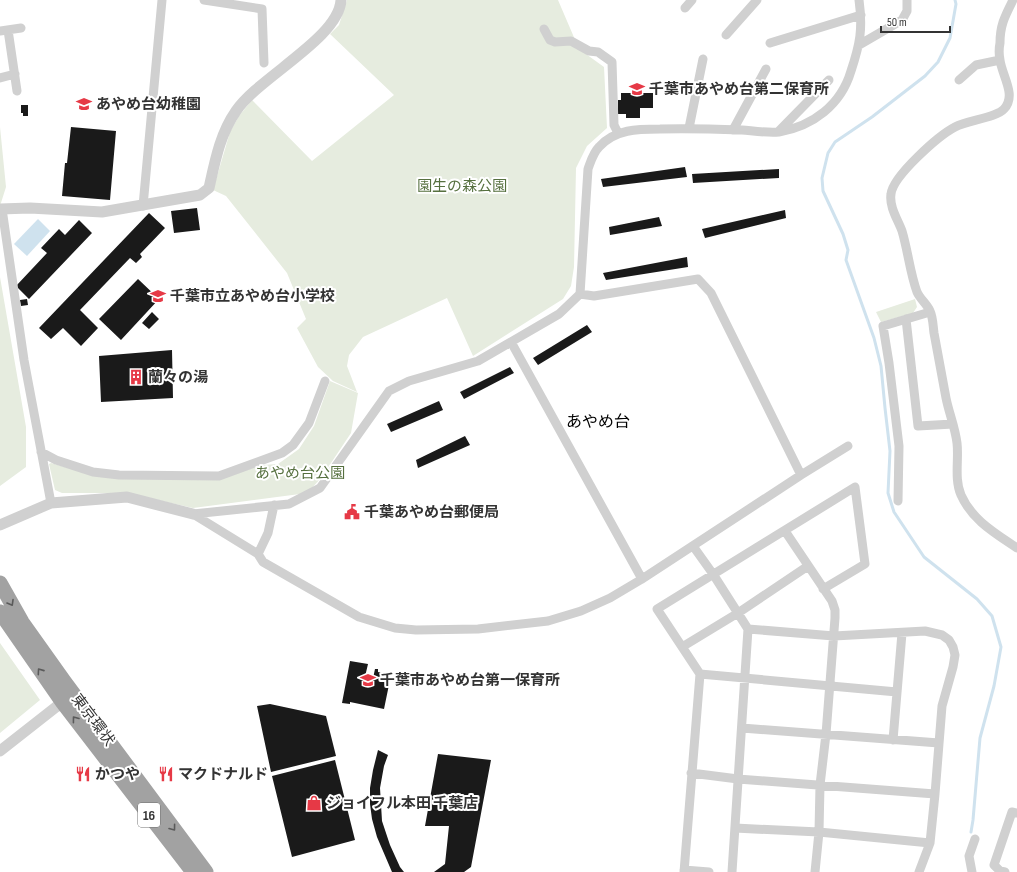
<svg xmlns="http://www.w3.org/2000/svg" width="1017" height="872" viewBox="0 0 1017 872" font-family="'Sofia Sans Condensed','Noto Sans JP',sans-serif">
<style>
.green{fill:#e6ecdf}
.water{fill:#cfe2ee}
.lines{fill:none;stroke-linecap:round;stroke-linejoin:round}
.stream{stroke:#cfe2ee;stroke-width:3}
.building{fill:#1a1a1a}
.minor{stroke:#d0d0d0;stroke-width:9}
.tertiary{stroke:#d0d0d0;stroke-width:11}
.trunk{stroke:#a2a2a2;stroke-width:15}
.oneway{stroke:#5a5a5a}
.labels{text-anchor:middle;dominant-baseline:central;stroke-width:4;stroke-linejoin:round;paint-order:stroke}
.shield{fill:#fff;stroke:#707070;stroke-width:1}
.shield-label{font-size:14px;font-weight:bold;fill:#333}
.poi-label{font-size:15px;font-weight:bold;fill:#333;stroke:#fff;text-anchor:start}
.park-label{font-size:15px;fill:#56703f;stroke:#fff}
.street-label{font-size:15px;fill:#333;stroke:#fff}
.neighbourhood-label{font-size:16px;fill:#000;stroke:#fff}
</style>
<rect width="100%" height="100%" fill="#fff"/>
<path class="green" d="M347,0h211l21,49 25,18 3,61 -20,18 -11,22 -2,99 -3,19 -8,13 -90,57 -26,-58 -84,39 -14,18 -2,11 10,26 -24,-11 -15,-14 -21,-39 9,-9 -19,-46 -61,-77 -13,-6 17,-58 9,-16 13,-16 60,61 82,-66 -64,-61 9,-9z
M0,127l6,60 -6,19z
M0,277l26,150v40l-26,19z
M915,299l2,8 -4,6 -32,9 -5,-10z
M330,381l28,12 -7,40 -30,45 -10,11 -11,5 -107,14 -66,-15h-65l-7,-3 -6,-26 2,-1 41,12 126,4 44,-14 16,-1 21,-15 15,-23z
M0,643l40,57 -40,33z"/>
<path class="water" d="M38,219l12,12 -23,25 -13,-12z"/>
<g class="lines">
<path class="stream" d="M955,0l1,4 -6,34 -12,24 -13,14 -53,41 -37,25 -7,11 -6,25 1,13 20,43 5,16 -2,10 28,78 7,28 4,42 5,43 -2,42 6,19 30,45 53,42 15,17 9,31 -7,39 -14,52 -7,82 -2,12"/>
</g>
<path class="building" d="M621,93h32v15h-13v10h-14v-4h-8v-14h3z
M21,105h7v11h-5v-3h-2z
M71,127l45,4 -6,69 -48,-4 3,-33h2z
M685,167l2,10 -84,10 -2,-8z
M779,169v9l-86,5 -1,-9z
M197,208l3,22 -26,3 -3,-22z
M785,210l1,8 -81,20 -3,-9z
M149,213l16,15 -25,26 2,3 -6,6 -6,-5 -50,52 18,18 -17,18 -18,-18 -12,11 -12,-11z
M659,217l3,9 -52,9 -1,-8z
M79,220l13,13 -63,66 -13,-13 31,-33 -6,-5 18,-19 6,6z
M687,257l1,10 -82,13 -3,-7z
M138,279l21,20 -38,41 -22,-21z
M27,299l1,6 -7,1 -1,-6z
M152,312l7,7 -10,10 -7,-6z
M587,325l5,7 -54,33 -5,-7z
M172,350l1,48 -72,4 -2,-46z
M510,367l4,6 -50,26 -4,-7z
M439,401l4,9 -52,22 -4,-8z
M465,436l5,9 -52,23 -2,-8z
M350,661l18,3 -4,17 8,2 3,-14h3v3l13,3 -7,34 -34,-7v2l-8,-1z
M270,704l56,12 10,40 -65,16 -14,-66z
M378,750l10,5 -4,11 -4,22 2,33 8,24 10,22 4,5h-12l-15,-35 -5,-18 -2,-15v-16l3,-18z
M438,754l53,6 -20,107 -7,5h-30l11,-8 4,-38h-24z
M335,760l20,80 -63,17 -20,-81z"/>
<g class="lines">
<path class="minor" d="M204,0l58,9 2,54
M1013,0c-8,16 -13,25 -13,43 -1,5 -1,12 0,17 2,16 17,35 4,49 -8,9 -36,11 -49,18 -17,9 -62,49 -64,67 -2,13 7,26 11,37 6,20 8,42 15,61 3,7 10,12 13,19 3,6 3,15 4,22 4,22 8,43 12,65 3,15 9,29 11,45 2,16 -3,36 4,52 11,25 34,38 56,53
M685,8l7,-8
M544,29l6,11 5,2 16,-1 18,10 9,1 14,10 2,63 4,8
M8,30l9,61
M0,31l21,-3
M726,35l31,-35
M770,43l91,-28
M859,45l43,-25 5,-9v-11
M0,78l15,-4
M959,80l17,-15 24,-5
M689,128l14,-69
M733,130l33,-61
M779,131l50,-51
M143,206l19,-206
M2,209l22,151 27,143
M580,294l14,2 104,-17 13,14 90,182
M906,319l12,107 35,-2
M511,342l131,237
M41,452l15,8 37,12 26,3 100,1 63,-23 11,-8 16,-22 16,-42
M898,501l1,-55 -10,-83 -6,-37 47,-14
M193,514l96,-10 31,-16 69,-97 20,-10 69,-20 81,-47 21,-20 8,-125c3,-8 5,-16 11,-22 16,-18 39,-18 61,-18 28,-1 55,0 82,1 12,1 25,3 37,2 34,-6 62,-27 72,-61 9,-27 12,-42 8,-71
M193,514l65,40 5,8 96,55 36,11 21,2 62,-1 70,-8 33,-10 29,-13 32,-19 159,-104 47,-29
M785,531l47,70 3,9v8l-9,116 -6,51 -1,47 -4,40
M693,546l20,28 35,55 -16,243
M258,554l10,-21 6,-28
M748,629l86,7 91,-5 17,4 7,5 4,7 2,8 -2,12 -11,39 -7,88 -5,49 -11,29
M682,647l56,-34 70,-47
M700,674l197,18
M742,728l197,15
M893,740l9,-107
M691,773l47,6 197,15
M735,828l84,4 111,11
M684,870l25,2
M684,872l16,-198 -43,-65 198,-122 10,77 -42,25
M972,872l-3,-16 6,-17
M1005,872l-5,-1 -6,-6 18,-53 5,1"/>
<path class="tertiary" d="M0,209l30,-1 72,4 98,-17 9,-7c6,-27 11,-54 27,-77 23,-34 103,-73 105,-111
M0,525l51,-22 76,-6 66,17
M0,751l56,-44 13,-8"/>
<path class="trunk" d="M0,583l22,39 42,59 142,191
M0,612l63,91 130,169"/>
</g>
<defs><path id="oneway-chevron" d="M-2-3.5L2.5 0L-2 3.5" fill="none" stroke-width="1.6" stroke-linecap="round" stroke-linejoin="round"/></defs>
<g class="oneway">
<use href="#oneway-chevron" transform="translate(11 603) rotate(60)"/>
<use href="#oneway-chevron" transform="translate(40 671) rotate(-125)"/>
<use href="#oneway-chevron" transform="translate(75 719) rotate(-127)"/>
<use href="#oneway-chevron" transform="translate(173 828) rotate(53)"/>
</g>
<defs>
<symbol id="school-bare" viewBox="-9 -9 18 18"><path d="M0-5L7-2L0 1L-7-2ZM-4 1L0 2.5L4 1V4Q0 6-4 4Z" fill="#e63946" stroke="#fff" stroke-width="2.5" paint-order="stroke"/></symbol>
<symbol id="building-bare" viewBox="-9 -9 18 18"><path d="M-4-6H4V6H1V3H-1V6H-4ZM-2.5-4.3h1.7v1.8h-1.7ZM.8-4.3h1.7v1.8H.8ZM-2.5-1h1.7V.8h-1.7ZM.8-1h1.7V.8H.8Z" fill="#e63946" stroke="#fff" stroke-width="2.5" paint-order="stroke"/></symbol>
<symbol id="civic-bare" viewBox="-9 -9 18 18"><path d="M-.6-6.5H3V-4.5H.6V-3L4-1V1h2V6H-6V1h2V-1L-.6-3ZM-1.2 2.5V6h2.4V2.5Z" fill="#e63946" stroke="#fff" stroke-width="2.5" paint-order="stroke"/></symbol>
<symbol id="restaurant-bare" viewBox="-9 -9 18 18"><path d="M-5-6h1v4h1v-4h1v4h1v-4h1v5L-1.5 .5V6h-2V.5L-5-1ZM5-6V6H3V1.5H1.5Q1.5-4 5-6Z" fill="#e63946" stroke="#fff" stroke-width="2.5" paint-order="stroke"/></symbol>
<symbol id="shop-bare" viewBox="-9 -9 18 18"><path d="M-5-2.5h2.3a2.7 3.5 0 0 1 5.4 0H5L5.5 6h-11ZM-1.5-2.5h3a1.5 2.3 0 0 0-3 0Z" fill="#e63946" stroke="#fff" stroke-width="2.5" paint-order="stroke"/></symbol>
</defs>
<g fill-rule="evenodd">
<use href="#school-bare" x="626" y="78" width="22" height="22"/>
<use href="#school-bare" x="73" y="93" width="22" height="22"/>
<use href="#school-bare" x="147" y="285" width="22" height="22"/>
<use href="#building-bare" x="125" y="366" width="22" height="22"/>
<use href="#civic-bare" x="341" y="501" width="22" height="22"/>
<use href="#school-bare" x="357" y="669" width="22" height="22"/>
<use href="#restaurant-bare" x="72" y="763" width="22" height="22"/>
<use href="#restaurant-bare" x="155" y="763" width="22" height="22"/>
<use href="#shop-bare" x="303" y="792" width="22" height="22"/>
</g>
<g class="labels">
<rect class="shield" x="138" y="803" width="22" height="24" rx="3"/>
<g class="shield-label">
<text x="149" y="815">16</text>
</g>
<g class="poi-label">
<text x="649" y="89">千葉市あやめ台第二保育所</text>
<text x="96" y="104">あやめ台幼稚園</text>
<text x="170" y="296">千葉市立あやめ台小学校</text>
<text x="148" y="377">蘭々の湯</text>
<text x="364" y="512">千葉あやめ台郵便局</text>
<text x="380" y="680">千葉市あやめ台第一保育所</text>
<text x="95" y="774">かつや</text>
<text x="178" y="774">マクドナルド</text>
<text x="326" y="803">ジョイフル本田 千葉店</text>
</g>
<g class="park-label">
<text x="462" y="186">園生の森公園</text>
<text x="300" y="473">あやめ台公園</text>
</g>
<g class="street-label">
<text transform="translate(93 720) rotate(53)">東京環状</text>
</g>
<g class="neighbourhood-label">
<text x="598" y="422">あやめ台</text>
</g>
</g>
<path d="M881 26v6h69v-6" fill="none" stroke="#333333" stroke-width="2"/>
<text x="887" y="26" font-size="12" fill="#333333" stroke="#ffffff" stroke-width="3" paint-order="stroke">50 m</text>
</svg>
